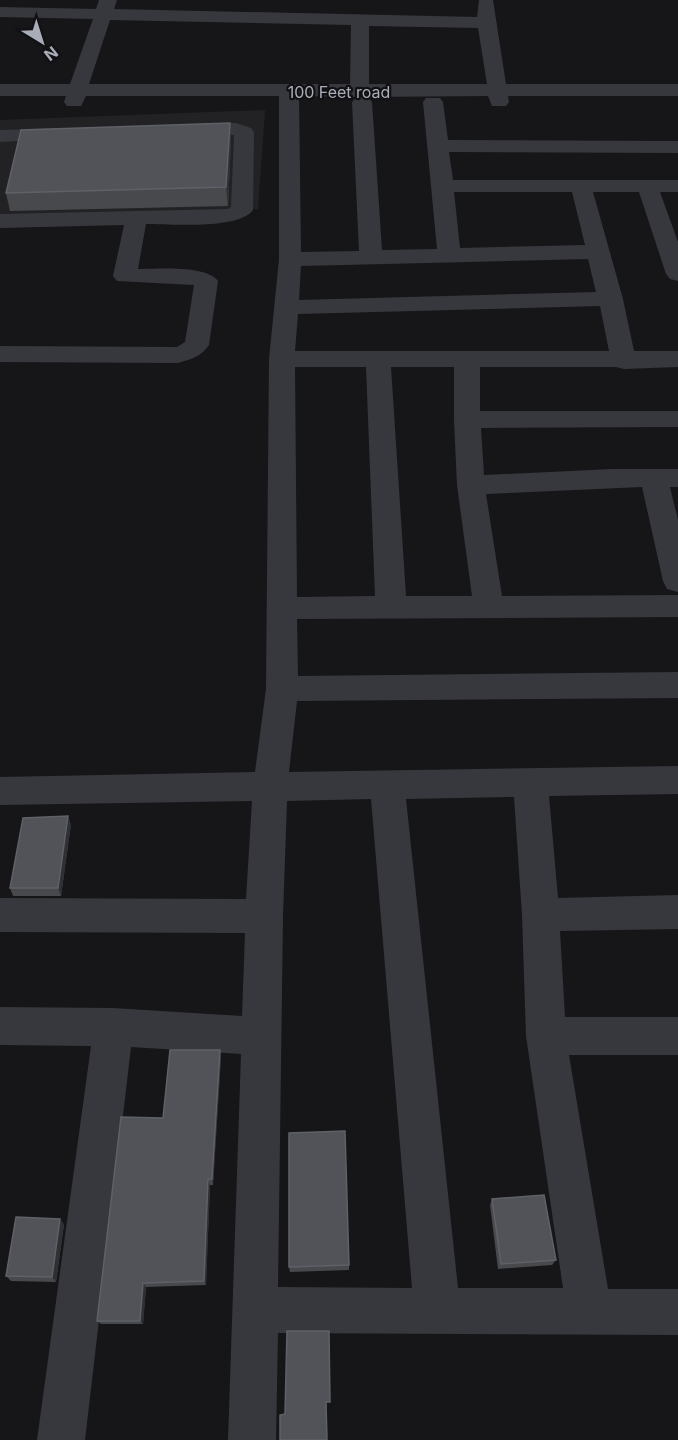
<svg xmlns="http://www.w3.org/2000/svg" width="678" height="1440" viewBox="0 0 678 1440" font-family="Inter,sans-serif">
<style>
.built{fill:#222225}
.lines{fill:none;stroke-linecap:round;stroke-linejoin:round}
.minor{fill:#37383d;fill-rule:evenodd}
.wall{fill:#47494d}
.shaded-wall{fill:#2f3033}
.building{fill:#525359;stroke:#5f6168;stroke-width:1.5}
.labels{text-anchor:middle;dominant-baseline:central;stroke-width:4.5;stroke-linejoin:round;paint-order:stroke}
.far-street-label{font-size:16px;fill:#a8adb8;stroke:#111113}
</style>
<rect width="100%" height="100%" fill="#161618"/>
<path class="built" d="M265,110L258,209L0,216V120Z"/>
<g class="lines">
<g class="minor">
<path d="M99,0H117L114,9L477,17L479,0H493L506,84H678V96H508L509,102L506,106H492L488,96L364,97L369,98L372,102L382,250L437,249L423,102L426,98H440L443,102L448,140L678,141V153L449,152L453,180H678V192H660L678,242V281L670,279L666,274L639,192H593L623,299L634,351H678V367L624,369L616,367H480V411H678V427L481,428L484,475L612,469H678V487H670L678,520V592L667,589L663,581L642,487L486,494L502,596L678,595V617L297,619L298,676L678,672V698L297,701L289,772L678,766V794L549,796L558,898L678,895V929L560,931L565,1017H678V1055H569L608,1289H678V1335L278,1333L276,1440H228L241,1054L131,1047L85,1440H37L91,1046L0,1045V1007L113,1008L242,1016L245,933L0,932V898L246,899L252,801L0,805V777L255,772L266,689L269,359L279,259V96H86L81,106H67L64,102L66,96H0V84H70L93,19L0,17V7L96,9ZM110,20L351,25L350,84H89ZM369,26L478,28L487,84H369ZM299,96L357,97L352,102L359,251L301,252ZM454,192H572L585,245L460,248ZM588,259L596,292L299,300L301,266ZM600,306L609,351H295L298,314ZM295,367H366L375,596L297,597ZM391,367H454V420L457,485L472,596H406ZM514,797L522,915L526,1036L563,1288H458L406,799ZM371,799L412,1288L278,1287L283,916L287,801Z"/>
<path d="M236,123L251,128L254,132L253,210C239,230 169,224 146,224L138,269C157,269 206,265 218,281L209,345C201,357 191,359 178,363L0,362V346L177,347L185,342L194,285L117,281L113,276L124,225L0,228V214L228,209L231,207L234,135L185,136L178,134L175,130L178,126L185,124Z"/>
<path d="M64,128L71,130L74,134L71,138L0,142V130Z"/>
</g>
</g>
<g class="wall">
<path d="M230,123L231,141L228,206L10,211L6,193Z"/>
<path d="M71,824L61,896H13L10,888Z"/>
<path d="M221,1057L213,1185H210L206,1285L146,1287L143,1324H101L97,1321L163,1118Z"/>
<path d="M492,1199L556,1260L552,1265L498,1269L490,1205Z"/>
<path d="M64,1224L56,1282L11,1281L6,1276Z"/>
<path d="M349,1265V1270L290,1272L289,1267Z"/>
</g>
<g class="shaded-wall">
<path d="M230,123L231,141L228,206L226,187Z"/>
<path d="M68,816L71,824L61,896L58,888Z"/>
<path d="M220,1050L221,1057L213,1185L212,1179Z"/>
<path d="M208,1179L210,1185L206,1285L204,1281Z"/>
<path d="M60,1219L64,1224L56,1282L52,1277Z"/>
<path d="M143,1283L146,1287L143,1324L140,1321Z"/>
</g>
<g class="building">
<path d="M230,123L226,187L6,193L21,130Z"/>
<path d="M68,816L58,888H10L23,818Z"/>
<path d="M170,1050H220L212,1179H208L204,1281L143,1283L140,1321H97L121,1117L163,1118Z"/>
<path d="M345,1131L349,1265L289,1267V1133Z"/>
<path d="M544,1195L556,1260L501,1264L492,1199Z"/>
<path d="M16,1217L60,1219L52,1277L6,1276Z"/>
<path d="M287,1331H329L330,1402H326L327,1440H280V1415L285,1414Z"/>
</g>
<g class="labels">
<g class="far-street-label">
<text x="339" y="92">100 Feet road</text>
</g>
</g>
<g transform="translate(42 42) rotate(142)" stroke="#111113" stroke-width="4.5" paint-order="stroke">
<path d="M0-4.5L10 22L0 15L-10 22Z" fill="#a8adb8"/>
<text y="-9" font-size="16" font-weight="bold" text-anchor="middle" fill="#a8adb8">N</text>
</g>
</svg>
